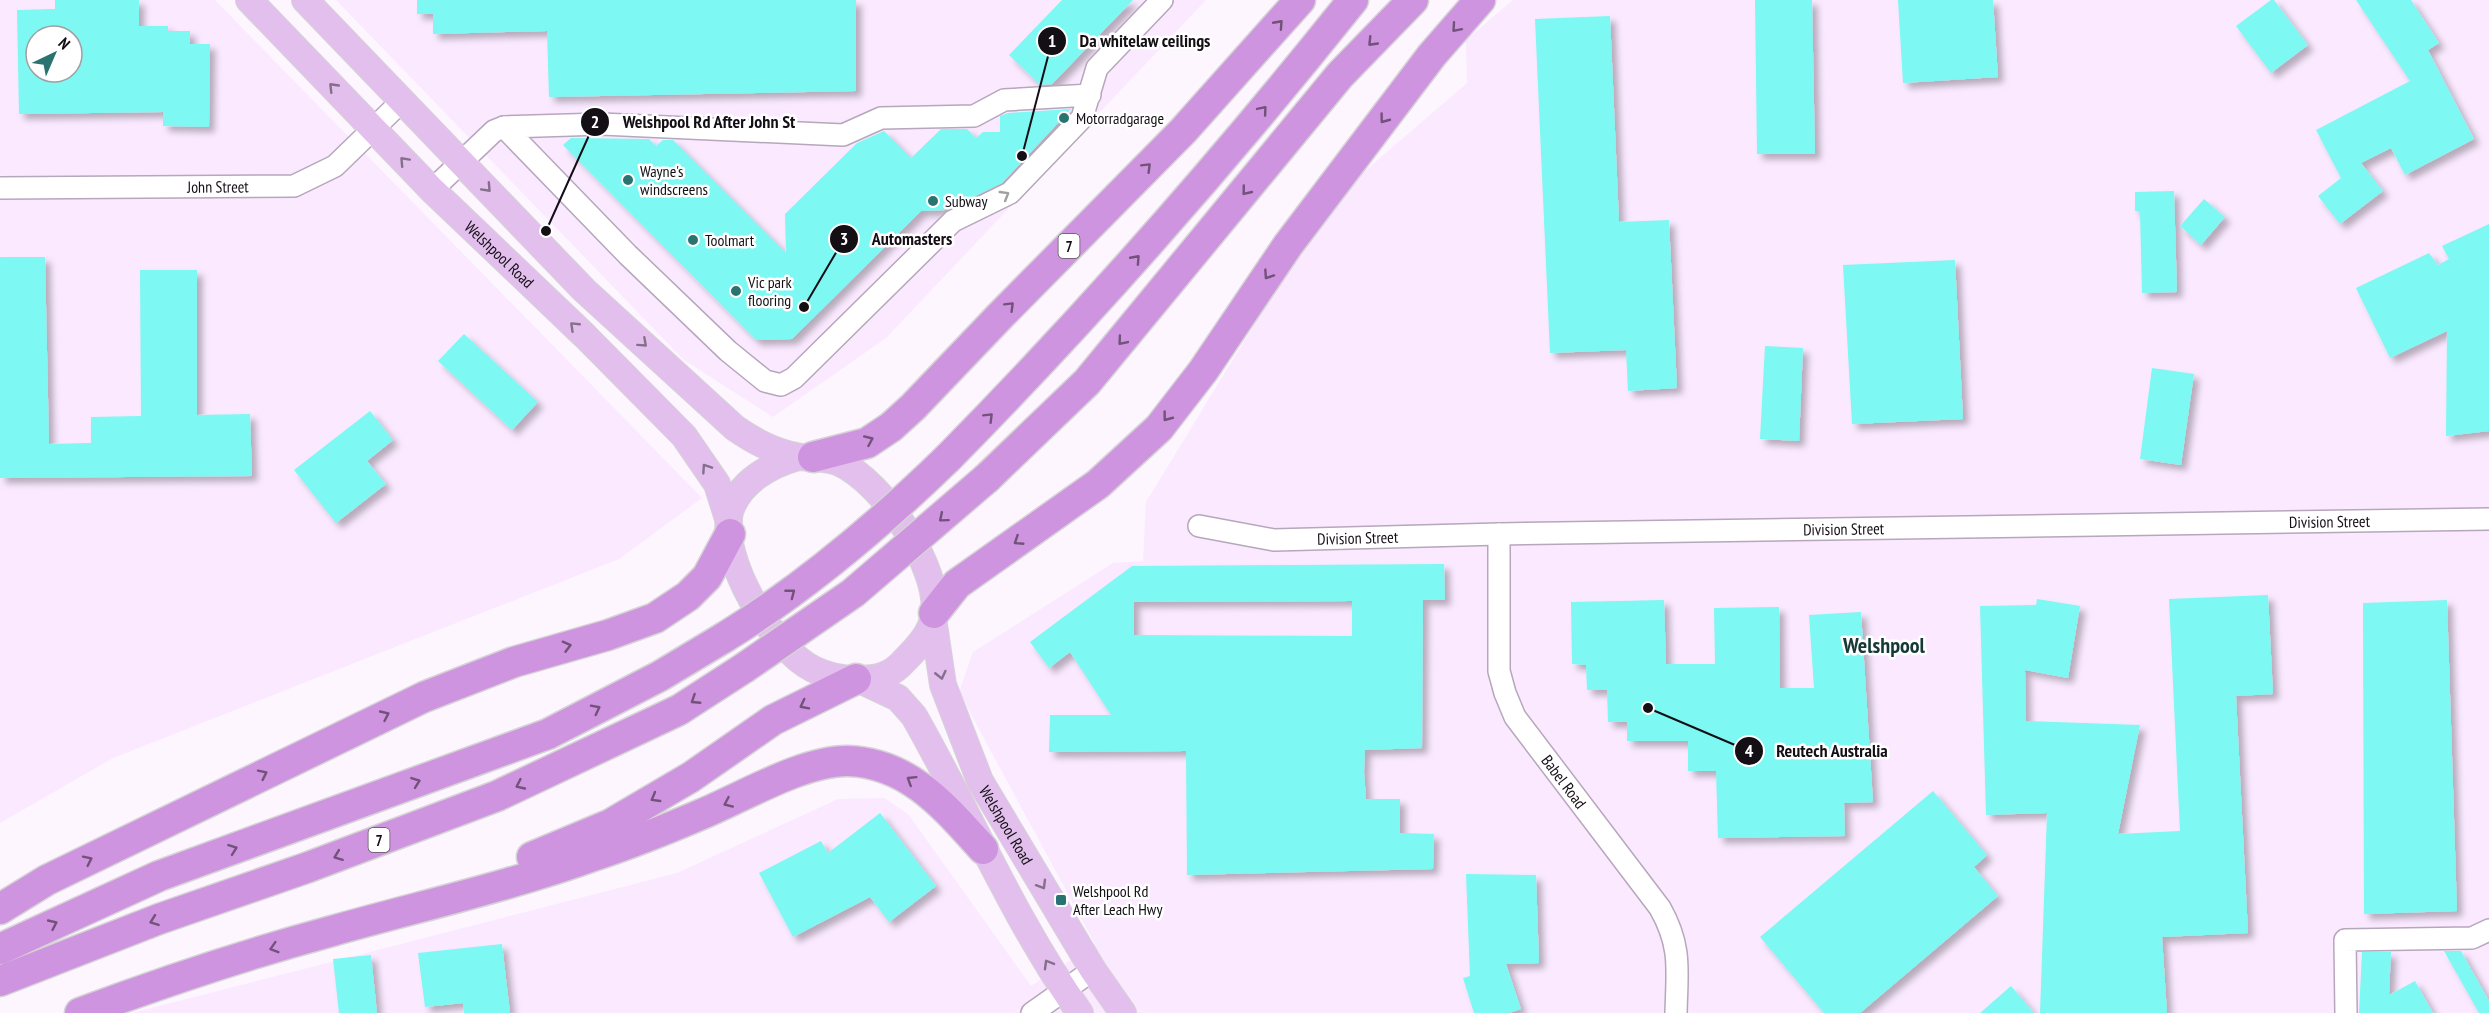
<svg xmlns="http://www.w3.org/2000/svg" width="2489" height="1013" viewBox="0 0 2489 1013" font-family="'PT Sans Narrow',sans-serif">
<style>
.built{fill:#fae9ff;fill-rule:evenodd}
.building{fill:#7df8f2;fill-rule:evenodd;filter:url(#shadow)}
.lines{fill:none;stroke-linecap:round;stroke-linejoin:round}
.minor-casing{stroke:#b6a7bb;stroke-width:24}
.major-casing{stroke:#d5d4d5;stroke-width:28}
.highway-casing{stroke:#d5d4d5;stroke-width:33}
.minor{stroke:#fff;stroke-width:21}
.major{stroke:#e2bfec;stroke-width:26}
.highway{stroke:#cf94df;stroke-width:30}
.highway-bridge-casing{stroke:#d5d4d5;stroke-width:33;stroke-linecap:butt}
.highway-bridge{stroke:#cf94df;stroke-width:30}
.oneway{stroke:#72517a}
.oneway2{stroke:#856f8b}
.oneway3{stroke:#a19fa1}
.poi-dot{fill:#297370;stroke:#fff;stroke-width:2}
.labels{text-anchor:middle;dominant-baseline:central;stroke-width:5;stroke-linejoin:round;paint-order:stroke}
.shield{fill:#fff;stroke:#5a565b;stroke-width:1.5}
.shield-label{font-size:15px;font-weight:bold;fill:#140e15}
.poi-label{font-size:16px;fill:#140e15;stroke:#fff;text-anchor:start}
.street-label{font-size:16px;fill:#140e15;stroke:#fff}
.district-label{font-size:22px;font-weight:bold;fill:#163937;stroke:#fff}
.leader{fill:none;stroke:#140e15;stroke-width:2}
.callout-dot{fill:#140e15;stroke:#fff;stroke-width:2}
.mark-label{font-size:18px;text-anchor:middle;font-weight:bold;fill:#fff}
.callout-label{font-size:18px;text-anchor:middle;font-weight:bold;fill:#140e15;stroke:#fff;stroke-width:5;stroke-linejoin:round;paint-order:stroke}
</style>
<defs>
<filter id="shadow"><feDropShadow dx="5.5" dy="5.5" stdDeviation="3" flood-color="#0004"/></filter>
</defs>
<rect width="100%" height="100%" fill="#fdf6ff"/>
<g class="built">
<path d="M0,0H215L702,498L619,559L113,758L0,823ZM36,36H72V72H36Z"/>
<path d="M336,0H1206L886,338L773,417L684,360Z"/>
<path d="M1513,0H2489V1013H132L677,873L838,799L884,798L908,814L1031,986L1095,944L959,692L973,652L1113,563L1143,561L1146,502L1329,202L1467,83L1466,40Z"/>
</g>
<g class="building">
<path d="M55,0H139V26H168V31H190V44H210L209,127L163,126V112L19,114L17,10L55,9ZM36,36H72V72H36Z"/>
<path d="M417,0H856V91L549,97L547,31L433,34V14H417Z"/>
<path d="M1062,0H1133L1052,84L1040,85L1009,55Z"/>
<path d="M1755,0H1812L1815,154H1757Z"/>
<path d="M1898,0H1993L1998,77L1903,83Z"/>
<path d="M2271,0H2274L2308,45L2271,73L2236,26Z"/>
<path d="M2356,0H2411L2439,43L2428,50L2474,139L2405,175L2391,148L2361,163L2383,191L2340,224L2318,196L2341,178L2316,130L2410,81Z"/>
<path d="M1610,16L1619,222L1669,220L1677,388L1628,391L1626,350L1550,353L1535,19Z"/>
<path d="M1071,109L1002,183L965,201H955L945,210L921,211L792,339L756,340L563,145L571,138L649,139L656,146L663,140H673L786,253L785,214L857,143L884,131L911,158L941,129H967L976,138L983,132H1000V116L1008,113Z"/>
<path d="M2174,191L2177,292L2142,293L2140,212L2135,211V192Z"/>
<path d="M2204,199L2225,217L2201,245L2180,226Z"/>
<path d="M2489,224V431L2446,436L2447,331L2390,358L2356,288L2429,253L2438,265L2449,259L2442,246Z"/>
<path d="M0,257H45L49,444L91,443V417L141,416L140,270H197V415L250,414L252,476L0,478Z"/>
<path d="M1955,260L1963,419L1852,424L1843,265Z"/>
<path d="M464,334L538,402L512,430L438,361Z"/>
<path d="M1765,346L1803,348L1799,441L1760,439Z"/>
<path d="M2152,368L2194,374L2181,465L2140,459Z"/>
<path d="M370,411L393,440L367,461L386,484L336,523L294,470Z"/>
<path d="M1444,564L1445,600H1423L1422,748L1365,750L1364,772L1366,799H1400V833L1434,834L1433,869L1187,875L1186,751L1049,752L1050,715H1111L1070,652L1049,668L1030,642L1132,566ZM1352,601V636L1134,635V602Z"/>
<path d="M2268,595L2273,694L2236,696L2248,933L2162,937L2167,1013H2040L2047,813L1986,815L1980,606L2036,605L2037,599L2080,606L2068,678L2025,670L2026,721L2140,725L2118,834L2180,831L2169,599Z"/>
<path d="M1664,600L1666,664H1715L1714,608L1779,607L1780,688H1814L1809,615L1861,612L1873,802L1844,803L1845,836L1718,838L1716,771H1688V741H1627V722H1608L1607,690H1587L1586,665L1572,664L1571,602Z"/>
<path d="M2447,600L2457,911L2364,914L2363,603Z"/>
<path d="M1933,791L1987,855L1974,867L1998,896L1860,1013H1824L1760,937Z"/>
<path d="M880,813L936,886L889,922L870,897L793,937L759,873L821,841L828,853Z"/>
<path d="M1466,874L1536,875L1539,963L1506,964L1521,1009L1509,1013H1474L1463,978L1470,976Z"/>
<path d="M502,944L510,1013H464L463,1003L425,1007L418,953Z"/>
<path d="M2444,951H2461L2489,1001V1013H2479Z"/>
<path d="M2362,952H2391L2389,995L2415,981L2433,1013H2359Z"/>
<path d="M371,955L377,1013H339L333,959Z"/>
<path d="M2011,986L2034,1013H1980Z"/>
</g>
<g class="lines">
<defs>
<g id="minor">
<path d="M1090,95L1004,100L974,116L881,118L843,135L602,124L504,127L628,255L728,351L765,381L781,385L794,378L953,221L1010,193L1082,118L1097,68L1162,0"/>
<path id="s1" d="M0,188L294,186L335,166L403,100"/>
<path d="M432,190L494,131L504,127"/>
<path id="s2" d="M1199,526L1274,540L1499,534L2489,519"/>
<path id="s3" d="M1499,534V671L1505,693L1515,717L1660,908C1682,947 1677,970 1676,1013"/>
<path d="M1032,1013L1093,970"/>
<path d="M2346,1013L2345,940L2472,938L2489,930"/>
</g>
<g id="major">
<path id="s4" d="M249,0L432,190L585,336L684,436L717,484L729,522"/>
<path d="M305,0L584,290L735,428C754,441 772,451 796,456C811,460 825,456 840,463C882,482 941,568 934,615C931,633 917,648 905,660C891,676 878,679 857,679C842,679 827,676 813,669C773,649 718,558 730,512C739,482 770,465 798,457"/>
<path id="s5" d="M933,618L943,685L980,781L1093,970L1123,1013"/>
<path d="M860,680L898,698L914,716C970,814 1014,920 1080,1013"/>
</g>
<g id="highway">
<path d="M813,457L867,443L891,427L913,407L1001,315L1183,131L1300,0"/>
<path d="M948,458C1091,313 1226,159 1353,0"/>
<path d="M987,478L1087,382L1340,75L1413,0"/>
<path d="M934,613L957,584L1098,484L1159,428L1203,371L1288,245L1432,55L1480,0"/>
<path d="M532,857L611,824L691,777L773,720L856,679"/>
<path d="M0,909L47,880L424,697L514,662L608,635L655,618L688,596L707,577L730,534"/>
<path d="M0,949L159,876L548,734L660,676L725,637"/>
<path d="M0,981L159,919L306,868L497,796L679,710L744,668"/>
<path d="M80,1013C163,982 247,954 332,931C420,906 511,886 596,855C632,843 667,829 702,814C743,797 804,760 848,761C909,763 945,807 983,849"/>
</g>
</defs>
<use href="#minor" class="minor-casing"/>
<use href="#major" class="major-casing"/>
<use href="#highway" class="highway-casing"/>
<use href="#minor" class="minor"/>
<use href="#major" class="major"/>
<use href="#highway" class="highway"/>
<defs>
<g id="highway-bridge">
<path d="M725,637C806,587 879,525 948,458"/>
<path d="M744,668L853,593L987,478"/>
</g>
</defs>
<use href="#highway-bridge" class="highway-bridge-casing"/>
<use href="#highway-bridge" class="highway-bridge"/>
</g>
<defs><path id="oneway-chevron" d="M-2-3.5L2.5 0L-2 3.5" fill="none" stroke-width="1.6" stroke-linecap="round" stroke-linejoin="round" transform="scale(1.5)"/></defs>
<g class="oneway">
<use href="#oneway-chevron" transform="translate(1279 24) rotate(-48)"/>
<use href="#oneway-chevron" transform="translate(1456 28) rotate(131)"/>
<use href="#oneway-chevron" transform="translate(1372 42) rotate(134)"/>
<use href="#oneway-chevron" transform="translate(1263 110) rotate(-50)"/>
<use href="#oneway-chevron" transform="translate(1384 119) rotate(127)"/>
<use href="#oneway-chevron" transform="translate(1147 167) rotate(-45)"/>
<use href="#oneway-chevron" transform="translate(1246 191) rotate(129)"/>
<use href="#oneway-chevron" transform="translate(1136 259) rotate(-48)"/>
<use href="#oneway-chevron" transform="translate(1268 275) rotate(124)"/>
<use href="#oneway-chevron" transform="translate(1010 306) rotate(-45)"/>
<use href="#oneway-chevron" transform="translate(1122 341) rotate(130)"/>
<use href="#oneway-chevron" transform="translate(989 417) rotate(-45)"/>
<use href="#oneway-chevron" transform="translate(1167 417) rotate(127)"/>
<use href="#oneway-chevron" transform="translate(869 440) rotate(-24)"/>
<use href="#oneway-chevron" transform="translate(943 518) rotate(140)"/>
<use href="#oneway-chevron" transform="translate(1018 541) rotate(147)"/>
<use href="#oneway-chevron" transform="translate(791 593) rotate(-38)"/>
<use href="#oneway-chevron" transform="translate(567 646) rotate(-15)"/>
<use href="#oneway-chevron" transform="translate(695 700) rotate(147)"/>
<use href="#oneway-chevron" transform="translate(804 705) rotate(153)"/>
<use href="#oneway-chevron" transform="translate(596 709) rotate(-27)"/>
<use href="#oneway-chevron" transform="translate(385 715) rotate(-25)"/>
<use href="#oneway-chevron" transform="translate(263 774) rotate(-26)"/>
<use href="#oneway-chevron" transform="translate(911 780) rotate(-148)"/>
<use href="#oneway-chevron" transform="translate(416 782) rotate(-20)"/>
<use href="#oneway-chevron" transform="translate(520 785) rotate(155)"/>
<use href="#oneway-chevron" transform="translate(655 798) rotate(150)"/>
<use href="#oneway-chevron" transform="translate(728 803) rotate(156)"/>
<use href="#oneway-chevron" transform="translate(233 849) rotate(-20)"/>
<use href="#oneway-chevron" transform="translate(338 856) rotate(159)"/>
<use href="#oneway-chevron" transform="translate(88 860) rotate(-26)"/>
<use href="#oneway-chevron" transform="translate(154 921) rotate(160)"/>
<use href="#oneway-chevron" transform="translate(53 924) rotate(-25)"/>
<use href="#oneway-chevron" transform="translate(274 948) rotate(163)"/>
</g>
<g class="oneway2">
<use href="#oneway-chevron" transform="translate(333 87) rotate(-134)"/>
<use href="#oneway-chevron" transform="translate(404 161) rotate(-133)"/>
<use href="#oneway-chevron" transform="translate(487 188) rotate(47)"/>
<use href="#oneway-chevron" transform="translate(574 326) rotate(-136)"/>
<use href="#oneway-chevron" transform="translate(643 343) rotate(42)"/>
<use href="#oneway-chevron" transform="translate(706 468) rotate(-124)"/>
<use href="#oneway-chevron" transform="translate(941 675) rotate(77)"/>
<use href="#oneway-chevron" transform="translate(1042 885) rotate(59)"/>
<use href="#oneway-chevron" transform="translate(1048 964) rotate(-120)"/>
</g>
<use class="oneway3" href="#oneway-chevron" transform="translate(1005 195) rotate(-31)"/>
<g class="poi-dot">
<circle cx="1064" cy="118" r="6"/>
<circle cx="628" cy="180" r="6"/>
<circle cx="933" cy="201" r="6"/>
<circle cx="693" cy="240" r="6"/>
<circle cx="736" cy="291" r="6"/>
<rect x="1055" y="894" width="12" height="12" rx="3"/>
</g>
<g class="labels">
<g class="shield">
<rect x="1058.5" y="234" width="21" height="24" rx="4.5"/>
<rect x="368.5" y="828" width="21" height="24" rx="4.5"/>
</g>
<g class="shield-label">
<text x="1069" y="246">7</text>
<text x="379" y="840">7</text>
</g>
<g class="poi-label">
<text x="1076" y="118">Motorradgarage</text>
<text x="640" y="171">Wayne's<tspan x="640" dy="18">windscreens</tspan></text>
<text x="945" y="201">Subway</text>
<text x="705" y="240">Toolmart</text>
<text x="748" y="282">Vic park<tspan x="748" dy="18">flooring</tspan></text>
<text x="1073" y="891">Welshpool Rd<tspan x="1073" dy="18">After Leach Hwy</tspan></text>
</g>
<g class="street-label">
<text stroke="none"><textPath href="#s1" startOffset="218">John Street</textPath></text>
<text stroke="none"><textPath href="#s4" startOffset="357">Welshpool Road</textPath></text>
<text stroke="none"><textPath href="#s2" startOffset="1132">Division Street</textPath></text>
<text stroke="none"><textPath href="#s2" startOffset="646">Division Street</textPath></text>
<text stroke="none"><textPath href="#s2" startOffset="160">Division Street</textPath></text>
<text stroke="none"><textPath href="#s3" startOffset="267">Babel Road</textPath></text>
<text stroke="none"><textPath href="#s5" startOffset="222">Welshpool Road</textPath></text>
</g>
<g class="district-label">
<text x="1884" y="645">Welshpool</text>
</g>
</g>
<path class="leader" d="M1022 156L1052 41M546 231L595 122M804 307L844 239M1648 708L1749 751"/>
<g class="callout-dot">
<circle cx="1022" cy="156" r="6"/>
<circle cx="546" cy="231" r="6"/>
<circle cx="804" cy="307" r="6"/>
<circle cx="1648" cy="708" r="6"/>
<circle cx="1052" cy="41" r="15"/>
<circle cx="595" cy="122" r="15"/>
<circle cx="844" cy="239" r="15"/>
<circle cx="1749" cy="751" r="15"/>
</g>
<g class="mark-label">
<text x="1052" y="47">1</text>
<text x="595" y="128">2</text>
<text x="844" y="245">3</text>
<text x="1749" y="757">4</text>
</g>
<g class="callout-label">
<text x="1145" y="47">Da whitelaw ceilings</text>
<text x="709" y="128">Welshpool Rd After John St</text>
<text x="912" y="245">Automasters</text>
<text x="1832" y="757">Reutech Australia</text>
</g>
<g transform="translate(54 54) rotate(44)"><circle r="28" fill="#ffffff" stroke="#a19fa1" stroke-width="1.5"/>
<path d="M0-4.5L10 22L0 15L-10 22Z" fill="#297370"/>
<text y="-9" font-size="16" font-weight="bold" text-anchor="middle" fill="#140e15">N</text>
</g>
</svg>
